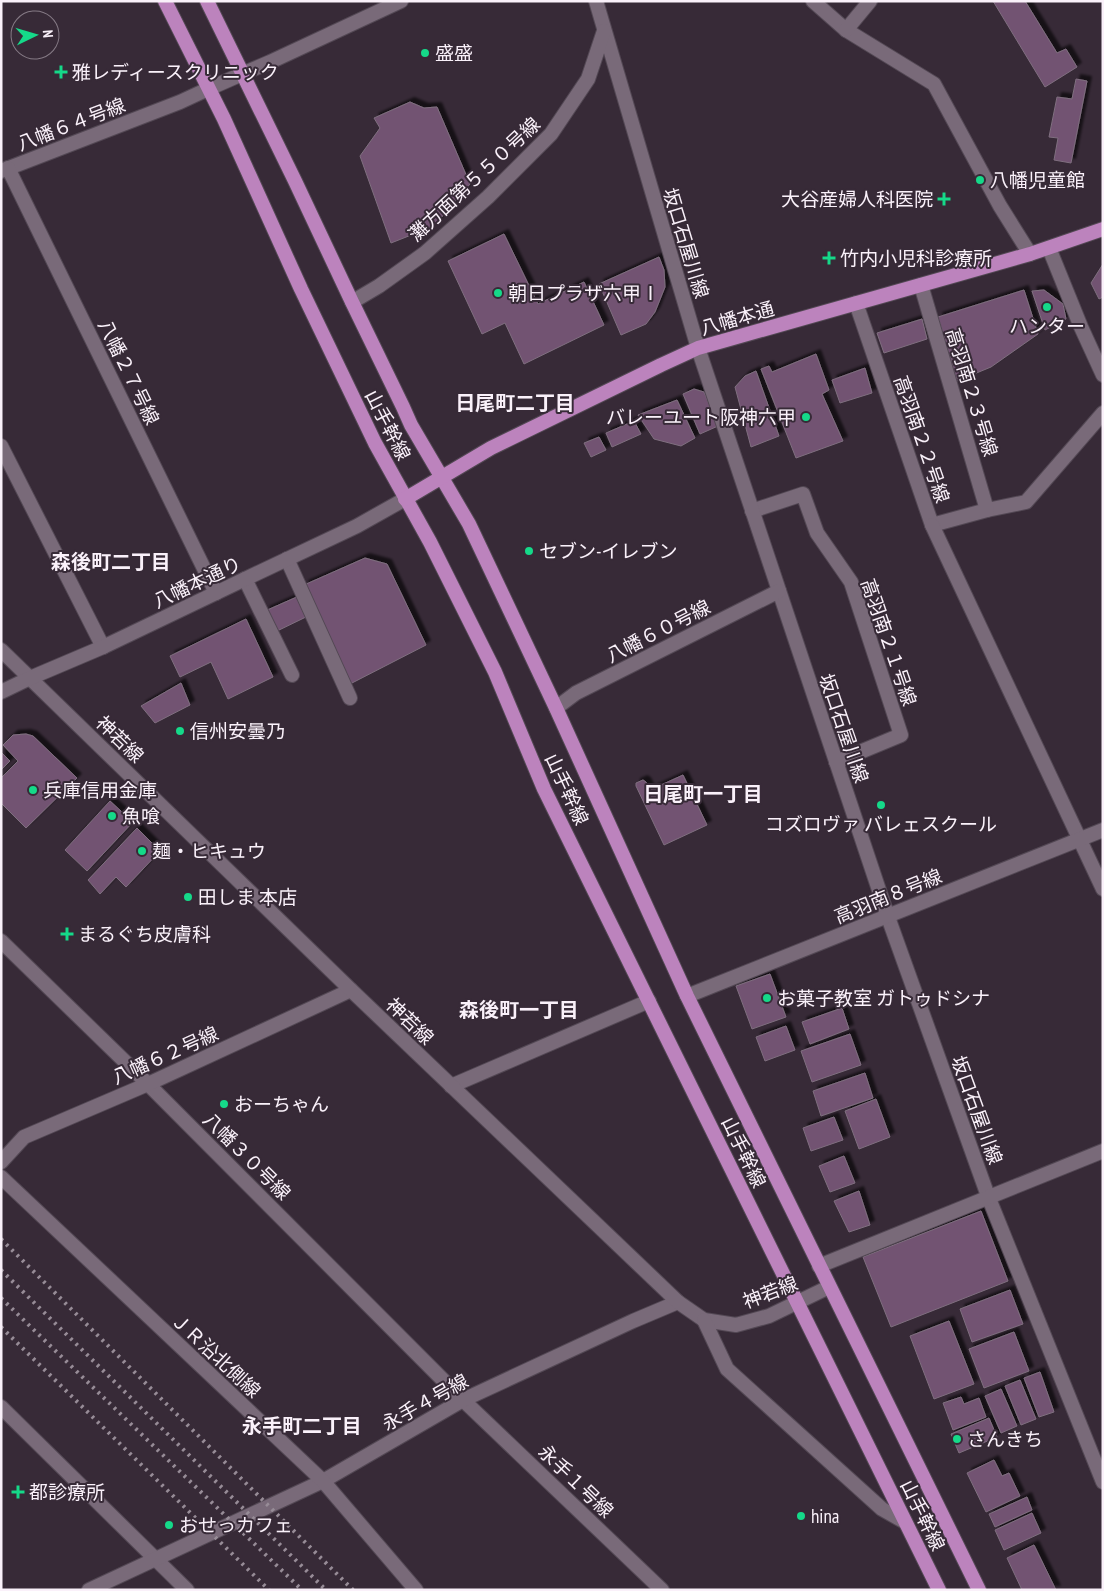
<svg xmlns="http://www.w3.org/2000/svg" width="1104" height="1591" viewBox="0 0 1104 1591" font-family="'PT Sans Narrow','Noto Sans JP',sans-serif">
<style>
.building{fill:#725272;stroke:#7f6f7f;filter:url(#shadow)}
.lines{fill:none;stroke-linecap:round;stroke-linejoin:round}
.service-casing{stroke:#534854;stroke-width:16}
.minor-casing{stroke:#534854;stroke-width:16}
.tertiary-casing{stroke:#534854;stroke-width:16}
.primary-casing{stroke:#534854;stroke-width:16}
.service{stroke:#796a79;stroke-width:14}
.minor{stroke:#796a79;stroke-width:14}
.tertiary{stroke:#796a79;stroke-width:14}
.primary{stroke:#bc83bd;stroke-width:14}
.rail{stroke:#978c97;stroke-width:4;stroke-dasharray:2.5 5;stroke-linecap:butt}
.poi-dot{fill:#15d989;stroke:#372a37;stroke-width:2}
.labels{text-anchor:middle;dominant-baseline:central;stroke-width:4;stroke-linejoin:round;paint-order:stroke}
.poi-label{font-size:19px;fill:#faf1fa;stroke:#372a37;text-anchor:start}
.street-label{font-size:19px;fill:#faf1fa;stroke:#372a37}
.neighbourhood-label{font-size:20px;font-weight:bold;fill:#faf1fa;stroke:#372a37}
</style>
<defs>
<filter id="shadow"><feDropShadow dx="4.5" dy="-4.5" stdDeviation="1" flood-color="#0009"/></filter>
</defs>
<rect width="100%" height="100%" fill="#372a37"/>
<g class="building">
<path d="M993,1H1025L1057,53L1066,49L1077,67L1045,87Z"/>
<path d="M1076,79L1087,81L1071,163L1054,160L1058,138L1049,137L1057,97L1072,99Z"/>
<path d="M410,102L424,108L437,107L470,184L434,226L391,243L360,156L380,128L374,118Z"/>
<path d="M504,234L538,304L584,282L604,325L524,364L505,323L482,334L448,261Z"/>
<path d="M659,257L664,270L665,287L655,312L646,324L621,335L599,284Z"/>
<path d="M1103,264V297L1099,299L1091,283Z"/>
<path d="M1024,290L1038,334L991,367L957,381L938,317Z"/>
<path d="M1044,290L1063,304L1066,319L1045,330L1032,291Z"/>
<path d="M922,319L927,339L884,353L877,333Z"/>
<path d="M816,354L829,390L822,394L843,441L796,458L761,369L769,366L772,372Z"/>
<path d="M865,368L872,393L840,403L832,380Z"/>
<path d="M756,371L779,436L751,447L735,387L745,376Z"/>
<path d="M694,389L704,392L718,426L700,434L683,394Z"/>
<path d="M677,400L695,438L681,446L654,439L638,415Z"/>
<path d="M634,421L641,434L612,447L606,433Z"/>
<path d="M599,437L606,450L591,457L584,443Z"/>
<path d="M365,558L387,564L426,645L350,684L304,585Z"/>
<path d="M299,596L308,616L275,632L265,611Z"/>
<path d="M246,619L273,677L228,699L211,662L180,677L170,656Z"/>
<path d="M181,683L190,705L155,723L141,706Z"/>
<path d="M26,734L33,736L77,778L26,828L1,803V778L18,761L3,745L13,735Z"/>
<path d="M1,752L10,761L1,770Z"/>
<path d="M683,775L707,825L664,845L636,786V783L643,780L646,782L650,790Z"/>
<path d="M110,801L133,822L87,871L65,850Z"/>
<path d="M137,828L160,851L126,887L116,877L100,894L88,880Z"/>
<path d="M770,974L786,1017L752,1029L736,986Z"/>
<path d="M842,1008L849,1029L810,1044L802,1022Z"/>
<path d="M786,1026L795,1050L765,1061L756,1037Z"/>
<path d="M850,1034L861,1065L812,1082L801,1051Z"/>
<path d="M865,1073L873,1098L821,1116L813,1091Z"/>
<path d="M876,1099L890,1137L859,1149L845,1111Z"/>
<path d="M834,1117L843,1140L811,1151L803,1128Z"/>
<path d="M844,1156L855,1183L830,1192L819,1166Z"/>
<path d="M859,1191L870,1225L849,1232L834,1201Z"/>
<path d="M981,1211L1008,1281L891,1327L863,1257Z"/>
<path d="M1010,1290L1023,1324L972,1342L960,1309Z"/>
<path d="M949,1321L974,1384L934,1399L910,1336Z"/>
<path d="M1014,1332L1029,1371L984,1388L969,1349Z"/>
<path d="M1040,1372L1054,1412L1039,1417L1024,1378Z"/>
<path d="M1020,1380L1036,1419L1021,1425L1005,1386Z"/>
<path d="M1001,1389L1017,1426L1001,1433L985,1396Z"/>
<path d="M961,1397L964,1404L979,1398L986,1417L953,1430L943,1403Z"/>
<path d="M989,1418L997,1437L959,1453L951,1434Z"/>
<path d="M994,1460L1002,1476L1009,1473L1020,1496L986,1512L967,1473Z"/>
<path d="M1027,1497L1032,1510L995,1527L989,1514Z"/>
<path d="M1032,1513L1041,1533L1004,1550L995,1530Z"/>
<path d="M1034,1545L1056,1590H1022L1007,1558Z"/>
</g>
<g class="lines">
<defs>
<g id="service">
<path d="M1,171L180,102L208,89"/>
<path d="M987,510L1026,502L1103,413"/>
<path d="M752,511L803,494L817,533L851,582L901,735L836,762"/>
</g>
<g id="minor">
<path d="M596,1L698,348L888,917L988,1196L1103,1482"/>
<path d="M813,1L846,30L934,84L1000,206L1030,254"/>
<path d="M846,30L870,1"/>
<path d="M208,89L242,74"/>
<path d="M8,168L216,593"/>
<path d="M1049,248L1081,327L1103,375"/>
<path d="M352,302L379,286L425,253L488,197L551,134L588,79L604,31"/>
<path d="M856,303L932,525L987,510L921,285"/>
<path d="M1,446L103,647"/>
<path d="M932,525L1103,889"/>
<path d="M287,559L350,698"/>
<path d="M245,579L292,675"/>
<path d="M556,708L576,693L779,591"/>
<path d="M1,941L148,1084L463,1400L662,1590"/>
<path d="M687,996L1103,830"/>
<path d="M451,1086L649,1001"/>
<path d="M1,1162L24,1137L148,1084L351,990"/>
<path d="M819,1266L1103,1151"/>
<path d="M1,1407L187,1590"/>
<path d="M89,1590L323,1481L463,1400L633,1321L678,1302"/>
</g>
<g id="tertiary">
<path d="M242,74L270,62L401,1"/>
<path d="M1,650L351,990L678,1302L704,1320L736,1325L769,1316L829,1287"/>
<path d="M1,692L30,678L103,647L245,579L357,526L405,499"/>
<path d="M1,1177L323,1481L416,1590"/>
<path d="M704,1320L727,1369L882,1509L905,1522"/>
</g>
<g id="primary">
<path d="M165,1L224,119L301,289L375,443L430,542L495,672L544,789L939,1590"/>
<path d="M207,1L295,181L352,302L403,407L411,425L469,524L556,708L687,996L979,1590"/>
<path d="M405,499L491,448L661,365L698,348L1030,254L1103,229"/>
</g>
</defs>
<use href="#service" class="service-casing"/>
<use href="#minor" class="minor-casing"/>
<use href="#tertiary" class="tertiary-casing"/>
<use href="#primary" class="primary-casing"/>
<use href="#service" class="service"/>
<use href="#minor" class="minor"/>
<use href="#tertiary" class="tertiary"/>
<use href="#primary" class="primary"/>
<g class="rail">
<path d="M1,1239L353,1590"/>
<path d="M1,1270L326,1590"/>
<path d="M1,1298L302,1590"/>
<path d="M1,1327L269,1590"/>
</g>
</g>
<g class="poi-dot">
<circle cx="425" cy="53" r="5"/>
<path d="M58.5 64.5h5v5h5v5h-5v5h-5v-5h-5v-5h5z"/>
<circle cx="980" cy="180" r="5"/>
<path d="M941.5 191.5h5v5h5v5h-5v5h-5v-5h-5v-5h5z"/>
<path d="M826.5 250.5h5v5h5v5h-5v5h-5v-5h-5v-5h5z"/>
<circle cx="498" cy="293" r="5"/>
<circle cx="1047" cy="307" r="5"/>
<circle cx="806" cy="417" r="5"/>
<circle cx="529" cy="551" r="5"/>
<circle cx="180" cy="731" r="5"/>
<circle cx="33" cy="790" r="5"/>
<circle cx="881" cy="805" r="5"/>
<circle cx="112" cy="816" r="5"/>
<circle cx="142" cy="851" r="5"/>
<circle cx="188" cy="897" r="5"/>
<path d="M64.5 926.5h5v5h5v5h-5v5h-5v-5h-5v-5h5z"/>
<circle cx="767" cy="998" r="5"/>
<circle cx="224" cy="1104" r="5"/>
<circle cx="957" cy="1439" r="5"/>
<path d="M15.5 1484.5h5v5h5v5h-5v5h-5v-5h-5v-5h5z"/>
<circle cx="801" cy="1516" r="5"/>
<circle cx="169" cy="1525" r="5"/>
</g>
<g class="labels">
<g class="poi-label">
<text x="435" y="53">盛盛</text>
<text x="72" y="72">雅レディースクリニック</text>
<text x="990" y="180">八幡児童館</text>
<text x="933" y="199" text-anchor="end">大谷産婦人科医院</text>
<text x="840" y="258">竹内小児科診療所</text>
<text x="508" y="293">朝日プラザ六甲Ⅰ</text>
<text x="1047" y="326" text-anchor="middle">ハンター</text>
<text x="796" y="417" text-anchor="end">バレーユート阪神六甲</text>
<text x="539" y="551">セブン-イレブン</text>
<text x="190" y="731">信州安曇乃</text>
<text x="43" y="790">兵庫信用金庫</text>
<text x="122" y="816">魚喰</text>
<text x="881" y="824" text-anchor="middle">コズロヴァ バレェスクール</text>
<text x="152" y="851">麺・ヒキュウ</text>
<text x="198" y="897">田しま 本店</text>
<text x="78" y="934">まるぐち皮膚科</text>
<text x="777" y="998">お菓子教室 ガトゥドシナ</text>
<text x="234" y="1104">おーちゃん</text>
<text x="967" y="1439">さんきち</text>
<text x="29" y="1492">都診療所</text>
<text x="811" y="1516">hina</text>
<text x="179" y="1525">おせっカフェ</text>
</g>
<g class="street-label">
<text transform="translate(71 124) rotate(-21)">八幡６４号線</text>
<text transform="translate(474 179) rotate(-43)">灘方面第５５０号線</text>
<text transform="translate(686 243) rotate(73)">坂口石屋川線</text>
<text transform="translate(737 318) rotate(-16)">八幡本通</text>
<text transform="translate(129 372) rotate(64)">八幡２７号線</text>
<text transform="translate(972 392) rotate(73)">高羽南２３号線</text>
<text transform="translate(388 425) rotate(63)">山手幹線</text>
<text transform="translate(922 439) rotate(71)">高羽南２２号線</text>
<text transform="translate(197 582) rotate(-25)">八幡本通り</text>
<text transform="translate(658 631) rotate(-27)">八幡６０号線</text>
<text transform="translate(889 642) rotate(71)">高羽南２１号線</text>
<text transform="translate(844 728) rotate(71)">坂口石屋川線</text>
<text transform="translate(120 739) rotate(44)">神若線</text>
<text transform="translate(567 789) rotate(65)">山手幹線</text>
<text transform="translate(888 896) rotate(-22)">高羽南８号線</text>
<text transform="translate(410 1021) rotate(44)">神若線</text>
<text transform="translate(165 1055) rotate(-24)">八幡６２号線</text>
<text transform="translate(977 1110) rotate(70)">坂口石屋川線</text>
<text transform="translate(744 1152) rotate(64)">山手幹線</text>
<text transform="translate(247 1156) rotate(45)">八幡３０号線</text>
<text transform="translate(770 1292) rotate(-21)">神若線</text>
<text transform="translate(216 1355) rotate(43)">ＪＲ沿北側線</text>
<text transform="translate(425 1402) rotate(-29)">永手４号線</text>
<text transform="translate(576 1481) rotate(44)">永手１号線</text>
<text transform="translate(923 1515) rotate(64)">山手幹線</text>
</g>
<g class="neighbourhood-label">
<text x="515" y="403">日尾町二丁目</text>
<text x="111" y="562">森後町二丁目</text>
<text x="703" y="794">日尾町一丁目</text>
<text x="519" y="1010">森後町一丁目</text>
<text x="302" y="1426">永手町二丁目</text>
</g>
</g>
<rect width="1104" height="1591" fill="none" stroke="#faf1fa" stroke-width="5"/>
<g transform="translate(35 35) rotate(85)"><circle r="24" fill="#372a37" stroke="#857a85"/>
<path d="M0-4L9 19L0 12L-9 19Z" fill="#15d989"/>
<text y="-8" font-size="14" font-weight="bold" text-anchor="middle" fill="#faf1fa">N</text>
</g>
</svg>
